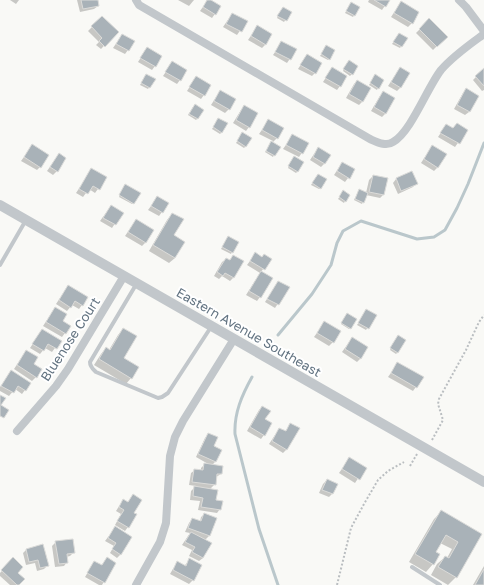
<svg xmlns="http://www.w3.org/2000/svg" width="484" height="585" viewBox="0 0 484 585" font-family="'Golos Text',sans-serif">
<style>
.shadow{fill:#0003}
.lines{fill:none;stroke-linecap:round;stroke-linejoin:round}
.stream{stroke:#bac7cb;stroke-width:3}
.building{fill:#a9b2b8;stroke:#dbdbd9}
.path{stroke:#babec1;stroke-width:2;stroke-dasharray:2 2;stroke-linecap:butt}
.service{stroke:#c2c7cb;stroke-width:4}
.minor{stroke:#c2c7cb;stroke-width:8}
.tertiary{stroke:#c2c7cb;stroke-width:10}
.labels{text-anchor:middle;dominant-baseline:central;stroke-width:4;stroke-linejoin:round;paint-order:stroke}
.street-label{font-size:13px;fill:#637482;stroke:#fff}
</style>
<rect width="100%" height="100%" fill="#f9f9f6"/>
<g class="shadow">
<path d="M10,0H19L16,4Z"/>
<path d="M77,0H97L98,6L94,9L80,12Z"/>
<path d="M178,0H194L189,6Z"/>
<path d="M208,0L220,7L212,18L200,11Z"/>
<path d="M369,0H389L382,10L368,2Z"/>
<path d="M401,2L412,23L408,27L391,17Z"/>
<path d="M350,4L359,7L353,17L345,13Z"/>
<path d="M282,9L291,12L284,22L277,18Z"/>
<path d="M232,14L246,22L237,35L223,27Z"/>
<path d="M102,17L117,32L101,49L96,45L99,42L88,31Z"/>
<path d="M429,20L446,37L433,50L416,33Z"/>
<path d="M257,27L265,45L262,48L248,40Z"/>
<path d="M399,34L406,39L400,48L392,44Z"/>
<path d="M122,35L128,50L125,54L113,48Z"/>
<path d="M282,42L296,50L287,63L273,55Z"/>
<path d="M326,46L329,59L328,60L320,56Z"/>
<path d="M147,48L155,66L152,70L138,62Z"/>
<path d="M307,55L315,73L312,76L298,69Z"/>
<path d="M172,63L180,80L177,84L163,76Z"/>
<path d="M347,63L352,74L350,76L343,71Z"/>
<path d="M332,68L340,86L337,90L323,82Z"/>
<path d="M400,68L401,87L397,91L388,86Z"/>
<path d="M484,69V90L482,91L473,80Z"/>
<path d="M145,76L154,79L148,89L140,85Z"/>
<path d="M196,77L204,95L201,99L187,91Z"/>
<path d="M374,77L378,88L377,90L369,85Z"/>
<path d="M357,81L370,88L362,102L359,105L346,98L354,84Z"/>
<path d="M466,89L478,96L469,112L465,115L454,109L463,93Z"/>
<path d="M220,91L229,109L225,113L211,105Z"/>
<path d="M383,93L386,113L382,117L371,111L380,96Z"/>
<path d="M244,106L249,127L246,131L233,123L241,110Z"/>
<path d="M193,107L198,118L196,120L188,115Z"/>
<path d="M269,120L277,138L272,143L274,155L273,157L265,152L273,141L259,134Z"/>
<path d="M217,121L222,132L220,134L212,129Z"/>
<path d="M457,124L467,130L455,147L438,137L446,125L452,129Z"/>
<path d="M241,135L246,146L244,148L236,143Z"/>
<path d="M293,135L308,144L299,157L283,149Z"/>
<path d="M32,146L40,167L37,170L21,161Z"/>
<path d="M432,146L437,168L434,171L421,163Z"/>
<path d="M318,148L325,163L321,167L310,160Z"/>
<path d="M59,154L57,171L53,175L47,171Z"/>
<path d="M293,159L298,171L296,173L288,168Z"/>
<path d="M342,163L354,170L345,182L334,175Z"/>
<path d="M92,169L106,178L95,193L89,189L83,197L76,193Z"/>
<path d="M412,172L416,183L413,187L398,194L393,183L396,179Z"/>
<path d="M373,176L387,179L383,195L380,198L366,195L362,204L354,200L359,190L366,193L369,180Z"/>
<path d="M316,177L321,188L319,189L311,185Z"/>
<path d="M124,187L133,203L132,204L119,197Z"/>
<path d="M342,193L345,201L344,203L338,199Z"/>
<path d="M157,198L168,204L159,216L148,210Z"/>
<path d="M111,206L122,213L112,228L100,221Z"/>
<path d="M172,214L175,258L169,263L149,251L167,220Z"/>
<path d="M136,220L146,242L142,246L125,236Z"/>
<path d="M227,238L232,252L231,254L221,249Z"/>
<path d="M255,254L262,258L270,259L261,272L260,297L257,301L246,295L260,273L247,265Z"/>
<path d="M233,256V278L230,281L222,276L219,279L214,276L222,262L226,259L229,261Z"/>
<path d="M278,282L288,288L275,308L265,302Z"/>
<path d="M68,286L82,305L79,309L72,305L67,311L56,304Z"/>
<path d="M55,308L62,321L65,333L62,337L43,326Z"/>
<path d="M365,312L375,315L366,330L357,325Z"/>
<path d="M346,315L350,328L349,329L341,324Z"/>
<path d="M324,323L333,342L329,346L314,337Z"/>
<path d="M123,329V358L131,378L126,384L94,365L101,354L106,348L109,350L118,335Z"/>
<path d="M42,330L60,341L52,352L45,348L40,354L30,348Z"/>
<path d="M352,338L361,358L357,362L342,352Z"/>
<path d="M397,338L398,352L396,354L390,350Z"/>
<path d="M26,351L33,365L36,377L32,381L14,369Z"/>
<path d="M398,363L423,377L413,391L388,377Z"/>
<path d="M11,372L25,390L22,394L15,389L9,396L0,391V387Z"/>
<path d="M262,407L264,435L261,439L247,431L259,410Z"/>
<path d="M291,424L287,449L283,453L269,444L279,429L285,432Z"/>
<path d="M209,434L213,446L215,462L212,465L222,466L221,474L216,477L215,484L210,489L220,509L217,513L198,510L200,501L190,500L191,491L196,486L189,485L191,473L195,470L201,471V468L205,464L210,465L196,457L205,438Z"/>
<path d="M349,459L365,468L355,483L339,473Z"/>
<path d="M327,480L336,484L332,494L329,497L319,493L323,484Z"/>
<path d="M123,500L133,513L128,527L125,531L115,525L121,514L116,511Z"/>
<path d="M441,512L480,535L456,577L448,585L431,575L437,564L445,557L447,558L452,549L440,543L435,552L433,564L426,572L409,562L434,519Z"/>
<path d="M205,514L209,536L205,540L203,558L199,561L189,556L192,550L182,545L190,533L185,532L189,523L192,519L200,522L201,517Z"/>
<path d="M115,528L121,554L117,558L110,553L114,546L105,541Z"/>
<path d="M56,542L74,552L70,556L66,557L67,562L64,566L55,567L52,546Z"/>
<path d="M26,550L48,565L44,569L37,571L35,563L26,565L23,553Z"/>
<path d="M107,558L115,563L102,585H99L85,577L94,562L101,566Z"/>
<path d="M13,559L17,573L18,585H10L0,576V573Z"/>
<path d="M190,560L193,580L189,584L170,574L177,562L184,566Z"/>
<path d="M484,566V585H473Z"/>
</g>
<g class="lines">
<g class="stream">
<path d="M278,335L312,294L331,265L337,243L343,231L361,221L417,239L434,237L445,230L457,208L468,184L484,143"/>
<path d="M252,377C242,395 234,413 235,434L259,529L278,585"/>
</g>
</g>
<g class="building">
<path d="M81,0H98L99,6L83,9Z"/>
<path d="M207,0H211L221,6L216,15L203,7Z"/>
<path d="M374,0H390L386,7Z"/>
<path d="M401,1L419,12L413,24L394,13Z"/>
<path d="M351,2L360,7L355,16L346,11Z"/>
<path d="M283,7L292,12L287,21L277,16Z"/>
<path d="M232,13L248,21L242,32L226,24Z"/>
<path d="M102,16L119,32L105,47L99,41L102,38L91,26Z"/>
<path d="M429,18L448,37L437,47L419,29Z"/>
<path d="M257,25L272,34L266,45L251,36Z"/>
<path d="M399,33L408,38L402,47L393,42Z"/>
<path d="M122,34L135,41L129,51L116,44Z"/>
<path d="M281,41L297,49L291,60L275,52Z"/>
<path d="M326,45L335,50L330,60L321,54Z"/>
<path d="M147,47L162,56L156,67L140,58Z"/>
<path d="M307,54L322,63L316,74L300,65Z"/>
<path d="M349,60L358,66L353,75L343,69Z"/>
<path d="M172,61L187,70L181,81L165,72Z"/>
<path d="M332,67L347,76L341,87L325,78Z"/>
<path d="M400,67L410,73L401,88L391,82Z"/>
<path d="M484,68V86L475,76Z"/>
<path d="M146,74L156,79L150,88L141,83Z"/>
<path d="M375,74L384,80L379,89L370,83Z"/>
<path d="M196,76L211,85L205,96L189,87Z"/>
<path d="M357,80L371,88L363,102L349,94Z"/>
<path d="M466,88L479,96L470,112L457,105Z"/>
<path d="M220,90L236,99L230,110L214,101Z"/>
<path d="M383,91L395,98L386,114L374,107Z"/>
<path d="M195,104L204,110L198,119L189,114Z"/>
<path d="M244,105L258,113L250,128L236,120Z"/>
<path d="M218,118L228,123L222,133L213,127Z"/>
<path d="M268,119L284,128L278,139L262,130Z"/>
<path d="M457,123L468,130L460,144L440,133L446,124L453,128Z"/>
<path d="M242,132L252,138L246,147L237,141Z"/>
<path d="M292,134L309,143L303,154L286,145Z"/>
<path d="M271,141L281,147L275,156L266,151Z"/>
<path d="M32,144L49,155L41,168L24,157Z"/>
<path d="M432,145L447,154L438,168L424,159Z"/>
<path d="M318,147L331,155L325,164L313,157Z"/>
<path d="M59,153L66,158L58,172L50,167Z"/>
<path d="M294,156L304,162L298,172L288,166Z"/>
<path d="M342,162L355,169L350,179L337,171Z"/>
<path d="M91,168L107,177L100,190L93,186L88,194L79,189Z"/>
<path d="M412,171L418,184L401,191L396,178Z"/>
<path d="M318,174L327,179L321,189L312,183Z"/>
<path d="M373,175L388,178L384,195L369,192Z"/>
<path d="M125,184L141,193L134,204L119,195Z"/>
<path d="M359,189L368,193L364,203L355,199Z"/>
<path d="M343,190L350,195L346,202L339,197Z"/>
<path d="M157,196L169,203L163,213L151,206Z"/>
<path d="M111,205L124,213L116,225L103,218Z"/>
<path d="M172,213L184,219L174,235L185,242L175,258L153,245Z"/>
<path d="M136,219L154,230L146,243L128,232Z"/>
<path d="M228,236L239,242L233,253L222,247Z"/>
<path d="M255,252L262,257L264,254L272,259L265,270L250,261Z"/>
<path d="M233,255L244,261L234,278L225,273L223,276L217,272L226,258L230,260Z"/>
<path d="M261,271L273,278L261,298L249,291Z"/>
<path d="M278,281L290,287L279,305L267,299Z"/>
<path d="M68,285L88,297L83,306L75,301L71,308L59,300Z"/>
<path d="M55,307L67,314L63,321L71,326L66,334L46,322Z"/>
<path d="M366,309L377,315L369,329L358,323Z"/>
<path d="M347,313L357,319L351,329L341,323Z"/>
<path d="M324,321L341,331L334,343L317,333Z"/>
<path d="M123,328L137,336L124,358L139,367L132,379L99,359L106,347L110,350Z"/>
<path d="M42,329L62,341L57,349L48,344L44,351L32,344Z"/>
<path d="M398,335L406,340L398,353L390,348Z"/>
<path d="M352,337L368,347L361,359L345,349Z"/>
<path d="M26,350L38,357L34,364L42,369L37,378L17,365Z"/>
<path d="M397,362L424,377L417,388L391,373Z"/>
<path d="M11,370L31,383L26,391L18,386L14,393L1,386Z"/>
<path d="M0,395L6,398L1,405L9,410L4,418L0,416Z"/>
<path d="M262,406L271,411L265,419L272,423L265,436L250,427Z"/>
<path d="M290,423L300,428L287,450L272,441L279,428L286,431Z"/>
<path d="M208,433L218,437L214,446L222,450L216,462L198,454Z"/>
<path d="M349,457L367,468L360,480L342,469Z"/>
<path d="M204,463L223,466L222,474H217L216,485L192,482L194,469L203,470Z"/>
<path d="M327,479L338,484L333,494L322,490Z"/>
<path d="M194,486L218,490L216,500L223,501L221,510L201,507L203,498L193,496Z"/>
<path d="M133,494L142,500L134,513L137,514L129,528L117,521L124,510L119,507L123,499L128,502Z"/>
<path d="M441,510L482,534L457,578L438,567L445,556L449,558L458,542L446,535L436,552L440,554L434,565L415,554Z"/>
<path d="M204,513L217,518L210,536L188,528L192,518L201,521Z"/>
<path d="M115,526L132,537L121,555L112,549L116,543L108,538Z"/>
<path d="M191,532L212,543L203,558L192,552L195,547L185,542Z"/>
<path d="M73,539L75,553L67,554L68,563L59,564L55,541Z"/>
<path d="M43,544L49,566L40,568L38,560L29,562L26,549Z"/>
<path d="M13,557L23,567L18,573L25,579L19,585H17L1,570Z"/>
<path d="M107,557L116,563L105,583L87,573L94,561L102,565Z"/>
<path d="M189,558L202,565L194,581L173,570L177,561L186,566Z"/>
<path d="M484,569V585H475Z"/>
</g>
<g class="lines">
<g class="path">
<path d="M432,440L443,420L438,404L439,399L466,350L479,322L484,315"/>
<path d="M410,466L417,454"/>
<path d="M337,585L351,528L364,504L378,480L388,471L404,462"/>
</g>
<g class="service">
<path d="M0,265L26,220"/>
<path d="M137,283L90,362C90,367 93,369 96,372L158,398L162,397L168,393L211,327"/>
<path d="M412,567L440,585"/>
</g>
<g class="minor">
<path d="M136,0L139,5L370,139C377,142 386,147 393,142C411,132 427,88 441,70C453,56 469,45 484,34"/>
<path d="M459,0L466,7L484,31"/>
<path d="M17,431L56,386L68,369L124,276"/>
<path d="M136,585L160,542L166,523L170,456L175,437L183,421L234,339"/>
</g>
<path class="tertiary" d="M0,205L484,482"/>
</g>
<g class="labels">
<g class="street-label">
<text transform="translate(249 332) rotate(30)">Eastern Avenue Southeast</text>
<text transform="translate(70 339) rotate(-57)">Bluenose Court</text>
</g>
</g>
</svg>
